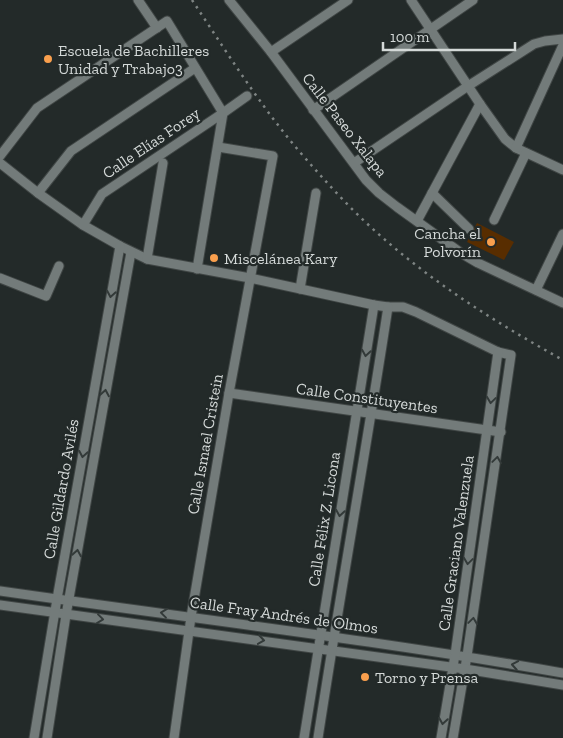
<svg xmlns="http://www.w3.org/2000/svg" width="563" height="738" viewBox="0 0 563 738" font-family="'Zilla Slab',serif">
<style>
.green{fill:#582d00}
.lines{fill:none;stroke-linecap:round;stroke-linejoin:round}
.street-casing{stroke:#404645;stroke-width:11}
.street{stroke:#737b7a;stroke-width:9}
.rail{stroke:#7e8483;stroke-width:2.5;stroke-dasharray:2.5 5;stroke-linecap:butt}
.oneway{stroke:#333a39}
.poi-dot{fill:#f99f4d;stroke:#232a29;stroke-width:2}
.labels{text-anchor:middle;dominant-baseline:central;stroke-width:4.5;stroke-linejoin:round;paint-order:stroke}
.poi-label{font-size:16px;fill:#d4d9d8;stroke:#232a29;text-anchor:start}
.street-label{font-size:16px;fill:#d4d9d8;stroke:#232a29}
</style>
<rect width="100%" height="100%" fill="#232a29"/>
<path class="green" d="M477,223L514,242L504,260L467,242Z"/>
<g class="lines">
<defs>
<g id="street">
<path d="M138,0L157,28"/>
<path d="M229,0L271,52L366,180L379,193L397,207L461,253L478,263L563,303"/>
<path d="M411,0L480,104L505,139L516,148L563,170"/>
<path d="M271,52L348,0"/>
<path d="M313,110L473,0"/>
<path d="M516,148L563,45"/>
<path d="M0,156L37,108L167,21L223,113L197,269"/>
<path d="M0,163L38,193L83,225L120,246L147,259L250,278L374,305L388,307H403L416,312L498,352L511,355L467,656L453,738"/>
<path d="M354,163L468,86L534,44L545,41L563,39"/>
<path d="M38,193L71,151L195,68"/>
<path d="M432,193L469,229"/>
<path d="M494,220L526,153"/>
<path d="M417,221L480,104"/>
<path d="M83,225L102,194L223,113L247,96"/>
<path d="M147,259L163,163"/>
<path d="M0,278L46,296L59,266"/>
<path d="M300,289L316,193"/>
<path d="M536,290L563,234"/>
<path d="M229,393L501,432"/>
<path d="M0,591C188,618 376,640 563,673"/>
<path d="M0,605L465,669L563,685"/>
<path d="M34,738L57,599L120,246"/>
<path d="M47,738L66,615L131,252"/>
<path d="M174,738L191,617L229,393L273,156L218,147"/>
<path d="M304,738L374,305"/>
<path d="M318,738C340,594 366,451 388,307"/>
<path d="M441,738L455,655L498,352"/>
</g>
</defs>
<use href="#street" class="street-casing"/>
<use href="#street" class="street"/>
<path class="rail" d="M192,0C226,51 259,104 299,151C318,173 336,193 356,213C416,272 489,319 563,360"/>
</g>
<defs><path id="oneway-chevron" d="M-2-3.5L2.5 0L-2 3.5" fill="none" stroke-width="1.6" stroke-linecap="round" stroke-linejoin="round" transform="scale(1.25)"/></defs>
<g class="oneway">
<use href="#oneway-chevron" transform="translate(111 294) rotate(100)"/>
<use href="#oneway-chevron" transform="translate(366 353) rotate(99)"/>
<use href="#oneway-chevron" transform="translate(105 393) rotate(-80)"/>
<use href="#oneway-chevron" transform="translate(491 400) rotate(98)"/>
<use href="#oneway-chevron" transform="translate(83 454) rotate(100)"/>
<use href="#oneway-chevron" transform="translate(497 460) rotate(-82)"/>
<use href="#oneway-chevron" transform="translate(340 513) rotate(99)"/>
<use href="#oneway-chevron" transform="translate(77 553) rotate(-80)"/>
<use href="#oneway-chevron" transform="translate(468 561) rotate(98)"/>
<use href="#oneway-chevron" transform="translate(164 613) rotate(-173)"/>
<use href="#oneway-chevron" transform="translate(100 619) rotate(7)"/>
<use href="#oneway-chevron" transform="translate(473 621) rotate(-82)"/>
<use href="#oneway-chevron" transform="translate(261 640) rotate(8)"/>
<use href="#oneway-chevron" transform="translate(515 665) rotate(-170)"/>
<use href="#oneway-chevron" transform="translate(443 721) rotate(99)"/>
</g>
<g class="poi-dot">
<circle cx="48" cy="59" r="5"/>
<circle cx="491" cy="242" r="5"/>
<circle cx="214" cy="258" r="5"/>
<circle cx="365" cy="677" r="5"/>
</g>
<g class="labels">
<g class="poi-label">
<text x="58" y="50">Escuela de Bachilleres<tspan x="58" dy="18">Unidad y Trabajo3</tspan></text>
<text x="481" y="233" text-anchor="end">Cancha el<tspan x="481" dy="18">Polvorín</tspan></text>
<text x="224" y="258">Miscelánea Kary</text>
<text x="375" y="677">Torno y Prensa</text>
</g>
<g class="street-label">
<text transform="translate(345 125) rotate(52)">Calle Paseo Xalapa</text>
<text transform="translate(151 143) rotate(-34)">Calle Elías Forey</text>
<text transform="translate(367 398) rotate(8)">Calle Constituyentes</text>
<text transform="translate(205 444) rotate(-80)">Calle Ismael Cristein</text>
<text transform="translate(61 489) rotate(-80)">Calle Gildardo Avilés</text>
<text transform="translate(324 519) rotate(-81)">Calle Félix Z. Licona</text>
<text transform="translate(456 543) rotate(-82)">Calle Graciano Valenzuela</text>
<text transform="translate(284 615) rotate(8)">Calle Fray Andrés de Olmos</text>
</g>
</g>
<path d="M383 42v8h132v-8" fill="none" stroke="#d4d9d8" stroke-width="2.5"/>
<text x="390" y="42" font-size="15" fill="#d4d9d8" stroke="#232a29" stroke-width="4" paint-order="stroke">100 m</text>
</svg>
